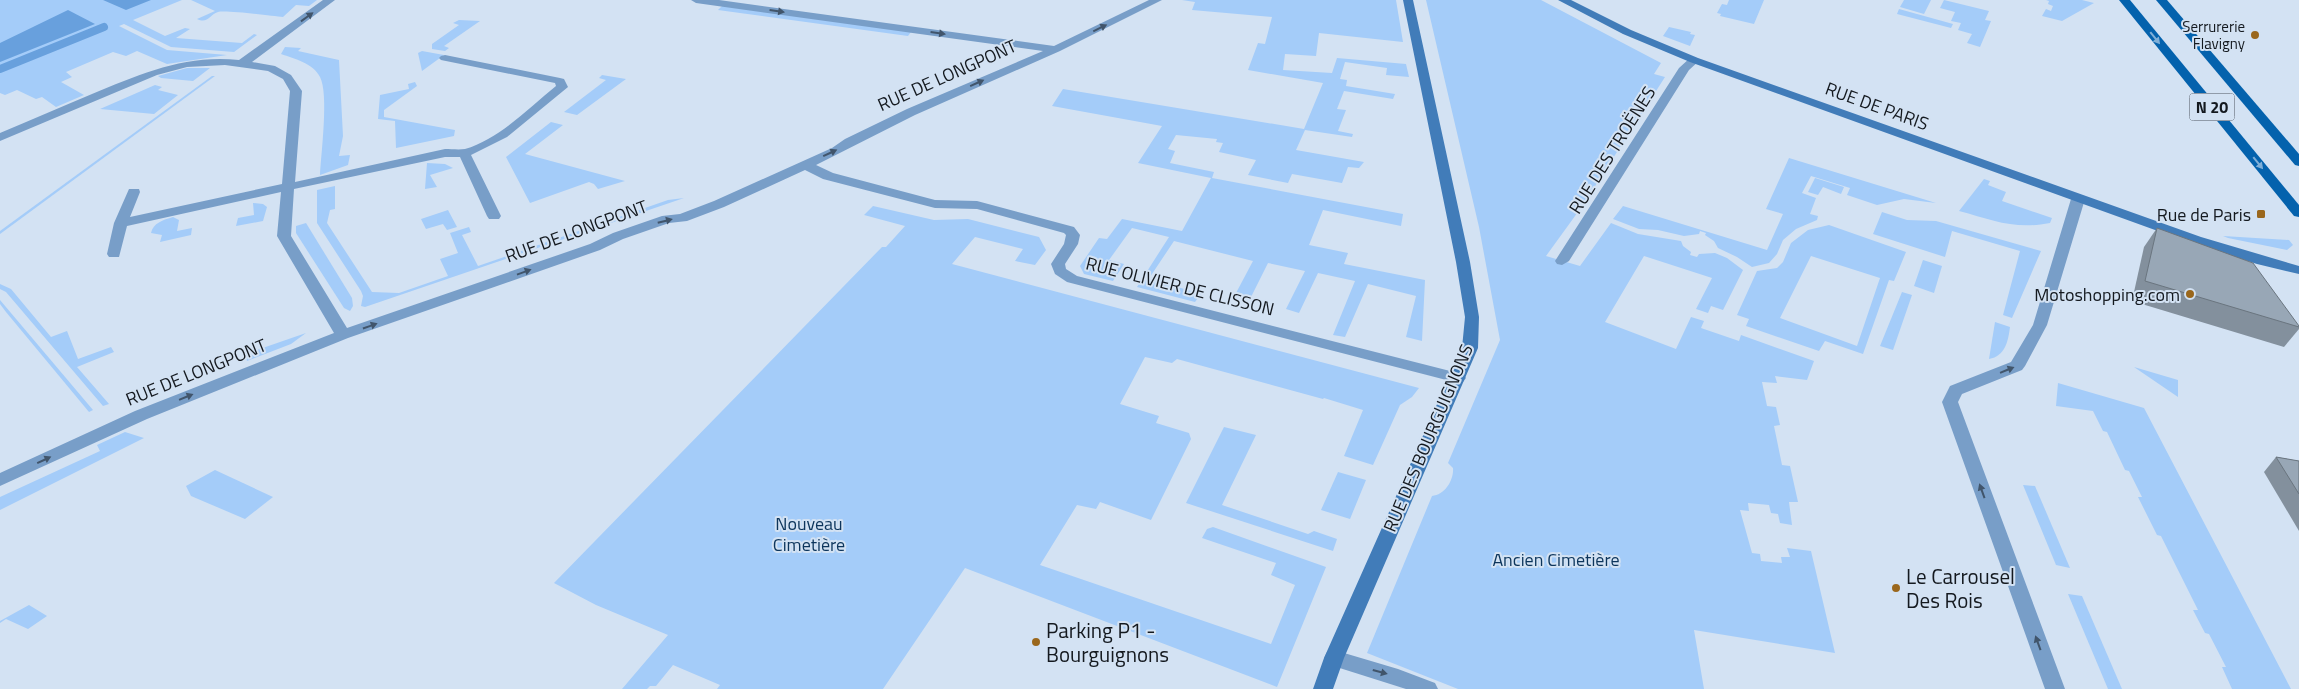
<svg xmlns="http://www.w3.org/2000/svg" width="2299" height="689" viewBox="0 0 2299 689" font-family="'Titillium Web',sans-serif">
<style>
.green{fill:#a4ccf9;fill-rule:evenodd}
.water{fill:#68a0dd}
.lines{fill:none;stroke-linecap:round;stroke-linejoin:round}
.stream{stroke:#68a0dd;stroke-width:8}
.street{fill:#789ec8;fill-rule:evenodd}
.secondary{fill:#417cb9;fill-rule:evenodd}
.primary{fill:#0462ad;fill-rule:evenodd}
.wall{fill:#83909d}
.building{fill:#98a7b6;stroke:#6a757f}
.oneway{fill:#41556b}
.oneway2{fill:#80afd7}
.poi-dot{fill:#9a671c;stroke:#d3e2f3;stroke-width:2}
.labels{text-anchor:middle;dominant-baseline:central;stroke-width:4;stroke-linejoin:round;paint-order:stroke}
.far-poi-label{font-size:15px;fill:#14191f;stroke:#d3e2f3;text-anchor:end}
.shield{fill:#d3e2f3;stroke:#4d555f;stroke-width:1}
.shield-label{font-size:16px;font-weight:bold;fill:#14191f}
.street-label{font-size:18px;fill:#14191f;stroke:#d3e2f3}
.poi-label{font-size:18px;fill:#14191f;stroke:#d3e2f3;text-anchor:end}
.park-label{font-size:18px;fill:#0c355c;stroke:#d3e2f3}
.near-poi-label{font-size:21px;fill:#14191f;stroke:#d3e2f3;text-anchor:start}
</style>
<rect width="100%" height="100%" fill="#d3e2f3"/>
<g class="green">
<path d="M0,0H182L133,20L165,36L185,28L190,29L176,38L242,43L254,34L257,35L234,52L171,47L124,24L119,26L167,50L227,55L167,64L137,51L126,56L113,52L66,72L72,77L61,82L84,95L56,107L42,97L36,99L17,90L5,95L0,93Z"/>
<path d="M191,0H317L309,6L296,5L283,17C272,16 226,10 218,12C209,15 208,24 197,19L215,11Z"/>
<path d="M1182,0H1396L1403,42L1319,33L1316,56L1285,54L1283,70L1332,73L1337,58L1406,64L1409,77L1386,75L1387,68L1345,62L1340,79L1347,80L1346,86L1395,94L1393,99L1344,91L1337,109L1346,110L1338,131L1353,134L1352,137L1305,130L1296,150L1364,162L1359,168L1348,167L1342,183L1292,174L1288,183L1248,175L1256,160L1219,152L1223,143L1216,142L1217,139L1176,135L1168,149L1175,151L1170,163L1214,172L1212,178L1403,214L1401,226L1323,210L1309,245L1348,253L1344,264L1425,280L1422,341L1406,337L1416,296L1368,284L1345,337L1333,335L1355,281L1318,273L1299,313L1286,309L1305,271L1268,263L1251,297L1236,293L1253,261L1174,241L1150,277L1173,283L1171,285L1201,294L1195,302L1137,287L1169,237L1132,228L1109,260L1124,264L1113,281L1084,274L1080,266L1099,238L1107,239L1122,219L1182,231L1211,178L1138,163L1162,126L1052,106L1063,89L1304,129L1323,83L1248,70L1258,43L1265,44L1272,17L1192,10L1195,2Z"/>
<path d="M1426,0H1541L1661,63L1654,74L1665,77L1583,205L1546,256L1580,266L1611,223L1638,234L1681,241L1683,246L1691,252L1690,255L1697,257L1699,254L1715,253L1727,258L1743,270L1723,310L1711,306L1708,313L1696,309L1712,278L1644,256L1605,322L1676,349L1691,317L1704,321L1701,328L1739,341L1741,335L1814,361L1807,380L1775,376L1777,383L1762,382L1767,406L1776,407L1780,425L1774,426L1782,465L1790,466L1798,502H1789L1792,525L1780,523L1778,514L1771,513L1769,505L1748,503L1749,511L1740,510L1752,553L1760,554L1761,561L1782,563L1781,557H1790L1787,548L1811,551L1835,653L1694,630L1704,689H1458L1367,653L1432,496C1445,495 1454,480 1453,468L1448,463L1500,340L1479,227Z"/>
<path d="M1729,0H1764L1754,24L1720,16L1721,14L1717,13L1722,4L1727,5Z"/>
<path d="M1904,0H1931L1924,14L1900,7Z"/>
<path d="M1944,0L1989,11L1985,20L1991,21L1980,47L1967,43L1972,34L1958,30L1961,23L1951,21L1955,12L1940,8Z"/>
<path d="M2046,0H2082L2094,3L2062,21L2042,16L2046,9L2051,11L2053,6L2048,4L2049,1Z"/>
<path d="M722,6L911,32L908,36L718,10Z"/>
<path d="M1899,9L1953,24L1951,28L1897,14Z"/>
<path d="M459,20L480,21L444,46L449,48L445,51L432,49V44L459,25L453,23Z"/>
<path d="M1669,27L1691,32L1690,34L1695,35L1690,46L1663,36Z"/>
<path d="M285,47L301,48L298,51L339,60L343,136L339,156L350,155L348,165L320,175C321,154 329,94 320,77C313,63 295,59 281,54Z"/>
<path d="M422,51L444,55L422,71L418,53Z"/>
<path d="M187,68H210L193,81L161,78L158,76Z"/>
<path d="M602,75L626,79L577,115L564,112L606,80L599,78Z"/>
<path d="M212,76H215L0,234V231Z"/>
<path d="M415,82L417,86L384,110V117L455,130L454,136L396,148L395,121L378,119L380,95L409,89L408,84Z"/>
<path d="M155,85L162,87L158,90L178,95L154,114L100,109Z"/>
<path d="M551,122L563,125L525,154L625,181L598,189L594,184L589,182L530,203L506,157Z"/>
<path d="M1789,158L1936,203L1904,199L1877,205L1847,195L1850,188L1811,176L1802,193L1816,198L1810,214L1818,216L1817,220L1796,229L1783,240L1777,254L1769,263L1752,267L1737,257L1718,248L1714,241L1705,235L1706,233L1700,231L1699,234L1684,236L1658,230L1639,229L1613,219L1623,206L1767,250L1783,214L1766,209Z"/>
<path d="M427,163L445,164L453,168L430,175L437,187L425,189Z"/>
<path d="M1815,178L1844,187L1841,194L1823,187L1818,195L1808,192Z"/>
<path d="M1984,179L1990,181L1988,185L2006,192L2002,201L2052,218L2050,223C2014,230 1993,220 1959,211Z"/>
<path d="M335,186V209L330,210L327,223L372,292L399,293L448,276L440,259L458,253L450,233L469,227L471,232L462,235L478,266L668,200L684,198L365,307L361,306L363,296L361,291L317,223V190Z"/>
<path d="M253,203L263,204L267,207L263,221L236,226L238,218L254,215Z"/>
<path d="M873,206L934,220L968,219L1039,237L1046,250L1035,265L1015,261L1023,249L975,237L952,264L1419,388L1412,397L1400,405L1373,465L1344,456L1363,410L1324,398L1323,399L1177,359L1172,363L1145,357L1120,404L1159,416L1156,423L1189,433L1191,439L1151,520L1100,502L1096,509L1077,505L1040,565L1271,644L1295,585L1271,575L1276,563L1202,538L1207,529L1213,527L1326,567L1277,687L965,568L883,689H717L720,685L673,665L656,686H650L647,689H622L668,635L596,605L554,583L882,247H886L905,226L864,215Z"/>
<path d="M448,210L457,227L447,230L443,224L426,229L421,219Z"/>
<path d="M1882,212L1907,220L1936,221L2041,251L2012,318L2003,315L2020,251L1952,231L1945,257L1873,234Z"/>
<path d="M173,217L179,220L177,231L192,228L191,235L160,242L162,235L151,233C153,223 163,220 173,217Z"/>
<path d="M306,223L352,298L353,306L350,311L344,308L296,233V226Z"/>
<path d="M1829,225L1906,252L1894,281L1889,280L1863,354L1825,341L1819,351L1746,326L1749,319L1737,315L1757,271L1777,268L1783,262L1791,243L1808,230ZM1811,256L1880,278L1857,346L1780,318Z"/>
<path d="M2223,236L2289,240L2293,245L2287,250L2228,238Z"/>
<path d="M1923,260L1942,266L1934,293L1914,286Z"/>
<path d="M0,284L11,289L51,337L67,331L78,359L111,347L114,352L77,367L109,404L103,406L6,292L0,289Z"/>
<path d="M1902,292L1912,295L1893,350L1880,346Z"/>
<path d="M0,300L93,410L89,412L6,312L0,304Z"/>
<path d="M1995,322L2010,327C2008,342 2005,356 1989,359Z"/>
<path d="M306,333L291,344L247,361L245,354Z"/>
<path d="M2134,367L2178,380V397Z"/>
<path d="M2058,383L2144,408L2291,689H2232L2222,667H2226L2209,634L2205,633L2193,610H2198L2161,536L2157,535L2138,497H2142L2129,471L2125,470L2107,432L2103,431L2093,411L2056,406Z"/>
<path d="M1224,427L1256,435L1222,505L1308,534L1314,531L1337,539L1333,551L1186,503Z"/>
<path d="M125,432L144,438L0,510V497L100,451L97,445Z"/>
<path d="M215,470L273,497L245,519L191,496L186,486Z"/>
<path d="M1338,472L1366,480L1350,519L1321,510Z"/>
<path d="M2023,485L2035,486L2070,568L2056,565Z"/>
<path d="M2068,594L2082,596L2122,689H2108Z"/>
<path d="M29,605L47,616L28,629L6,619L0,623V621Z"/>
</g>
<g class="water">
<path d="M103,0H151L126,10Z"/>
<path d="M68,10L95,24L0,62V43Z"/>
</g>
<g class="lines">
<path class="stream" d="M0,69L104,27"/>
<g class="street">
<path d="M323,0H335L252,62L275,66L291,75L302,91L295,182L445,149C451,149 459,150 465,149C499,139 529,108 556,86L555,83L441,60L439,58L441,56L445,55L560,78L564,79L568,87L507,137L471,155L501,216L499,219H489L487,216L460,157H445L294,189L291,236L347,328L590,244L613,233L662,216L680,214L714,201L832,148L845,139L907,109L1043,51L696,3L691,0H719L1054,46L1149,0H1162L1060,51L915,115L816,165L833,173L935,200L977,201L1074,227L1080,235L1078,244L1065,264L1066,269L1077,276L1458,373L1463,374L1466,378L1463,382L1458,383L1067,282L1055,274L1051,264L1064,244L1066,235L1064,233L977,209L935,208L823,179L805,170L724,207L687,221L669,223L623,239L600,250L348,338L147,419L0,486V473L135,411L334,333L277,236L281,192L127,226L119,257H109L107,254L114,223L129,189H139L140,192L130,217L282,184L290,91L283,79L268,71L225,65L187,67L157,75L0,141V133C31,120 61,107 92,94C140,74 186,54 239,60Z"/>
<path d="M1694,57L1700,60L1689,70L1569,261L1562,265L1557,264L1555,261L1679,68L1690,58Z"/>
<path d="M2078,195L2085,199L2047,325L2025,366L2022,370L1962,394L1958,402L2065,689H2045L1942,402L1950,386L2011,362L2033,325L2071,199Z"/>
<path d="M1334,650L1398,669L1435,683L1438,689H1406L1327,664L1324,658L1327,652Z"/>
</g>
<g class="secondary">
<path d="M1403,0H1413L1470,262L1479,317L1478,348L1344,658L1333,689H1313L1324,658L1462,348L1465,317L1456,262Z"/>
<path d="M1558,0H1571L1631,30L1698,58L2201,237L2299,266V274L2257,264L2191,243L1690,62L1623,34Z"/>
</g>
<g class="primary">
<path d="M2119,0H2130L2299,205V217L2294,216Z"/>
<path d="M2156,0H2167L2299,154V166L2295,165Z"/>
</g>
</g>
<g class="wall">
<path d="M2157,228L2299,326V329L2284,347L2132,301L2144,247Z"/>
<path d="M2276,457L2299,461V531L2264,472Z"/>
</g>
<g class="building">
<path d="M2157,228L2253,263L2299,326V327L2145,281Z"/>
<path d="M2276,457L2299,461V494Z"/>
</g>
<defs><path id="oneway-solid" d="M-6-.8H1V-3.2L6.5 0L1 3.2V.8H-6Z" transform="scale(1.25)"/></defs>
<g class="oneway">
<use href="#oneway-solid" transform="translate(777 11) rotate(8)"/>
<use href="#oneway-solid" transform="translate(307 17) rotate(-36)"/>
<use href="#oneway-solid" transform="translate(1100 28) rotate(-26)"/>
<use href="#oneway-solid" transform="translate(938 33) rotate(8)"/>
<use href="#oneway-solid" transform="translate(977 83) rotate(-24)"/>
<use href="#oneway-solid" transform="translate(830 153) rotate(-25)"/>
<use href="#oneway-solid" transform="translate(665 221) rotate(-14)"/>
<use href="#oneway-solid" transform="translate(524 272) rotate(-20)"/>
<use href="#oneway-solid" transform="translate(370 326) rotate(-19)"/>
<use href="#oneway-solid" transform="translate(2007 370) rotate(-22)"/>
<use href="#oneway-solid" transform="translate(186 397) rotate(-22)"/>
<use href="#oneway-solid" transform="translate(44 460) rotate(-25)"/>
<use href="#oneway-solid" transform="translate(1982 491) rotate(-110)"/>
<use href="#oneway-solid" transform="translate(2038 643) rotate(-110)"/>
<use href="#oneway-solid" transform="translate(1380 672) rotate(15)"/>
</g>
<g class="oneway2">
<use href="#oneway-solid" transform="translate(2155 38) rotate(51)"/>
<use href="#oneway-solid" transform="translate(2258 163) rotate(51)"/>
</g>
<g class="poi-dot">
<circle cx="2255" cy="35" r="5"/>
<rect x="2256" y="209" width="10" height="10" rx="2.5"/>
<circle cx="2190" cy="294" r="5"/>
<circle cx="1896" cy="588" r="5"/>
<circle cx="1036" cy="642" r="5"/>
</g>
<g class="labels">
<g class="far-poi-label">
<text x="2245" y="26">Serrurerie<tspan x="2245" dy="17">Flavigny</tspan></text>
</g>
<rect class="shield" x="2189.5" y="93.5" width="45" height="27" rx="4"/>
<g class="shield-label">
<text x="2212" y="107">N 20</text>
</g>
<g class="street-label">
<text transform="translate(947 75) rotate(-24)">RUE DE LONGPONT</text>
<text transform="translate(1877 106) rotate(20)">RUE DE PARIS</text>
<text transform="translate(1612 150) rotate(-58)">RUE DES TROËNES</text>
<text transform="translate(576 231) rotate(-20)">RUE DE LONGPONT</text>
<text transform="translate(1180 286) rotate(14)">RUE OLIVIER DE CLISSON</text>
<text transform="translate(196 372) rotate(-22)">RUE DE LONGPONT</text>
<text transform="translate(1428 438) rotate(-67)">RUE DES BOURGUIGNONS</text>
</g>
<g class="poi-label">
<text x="2251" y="214">Rue de Paris</text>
<text x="2180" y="294">Motoshopping.com</text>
</g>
<g class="park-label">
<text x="809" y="523">Nouveau<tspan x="809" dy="21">Cimetière</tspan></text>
<text x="1556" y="559">Ancien Cimetière</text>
</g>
<g class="near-poi-label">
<text x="1906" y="576">Le Carrousel<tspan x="1906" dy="24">Des Rois</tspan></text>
<text x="1046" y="630">Parking P1 -<tspan x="1046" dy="24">Bourguignons</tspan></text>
</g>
</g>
</svg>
